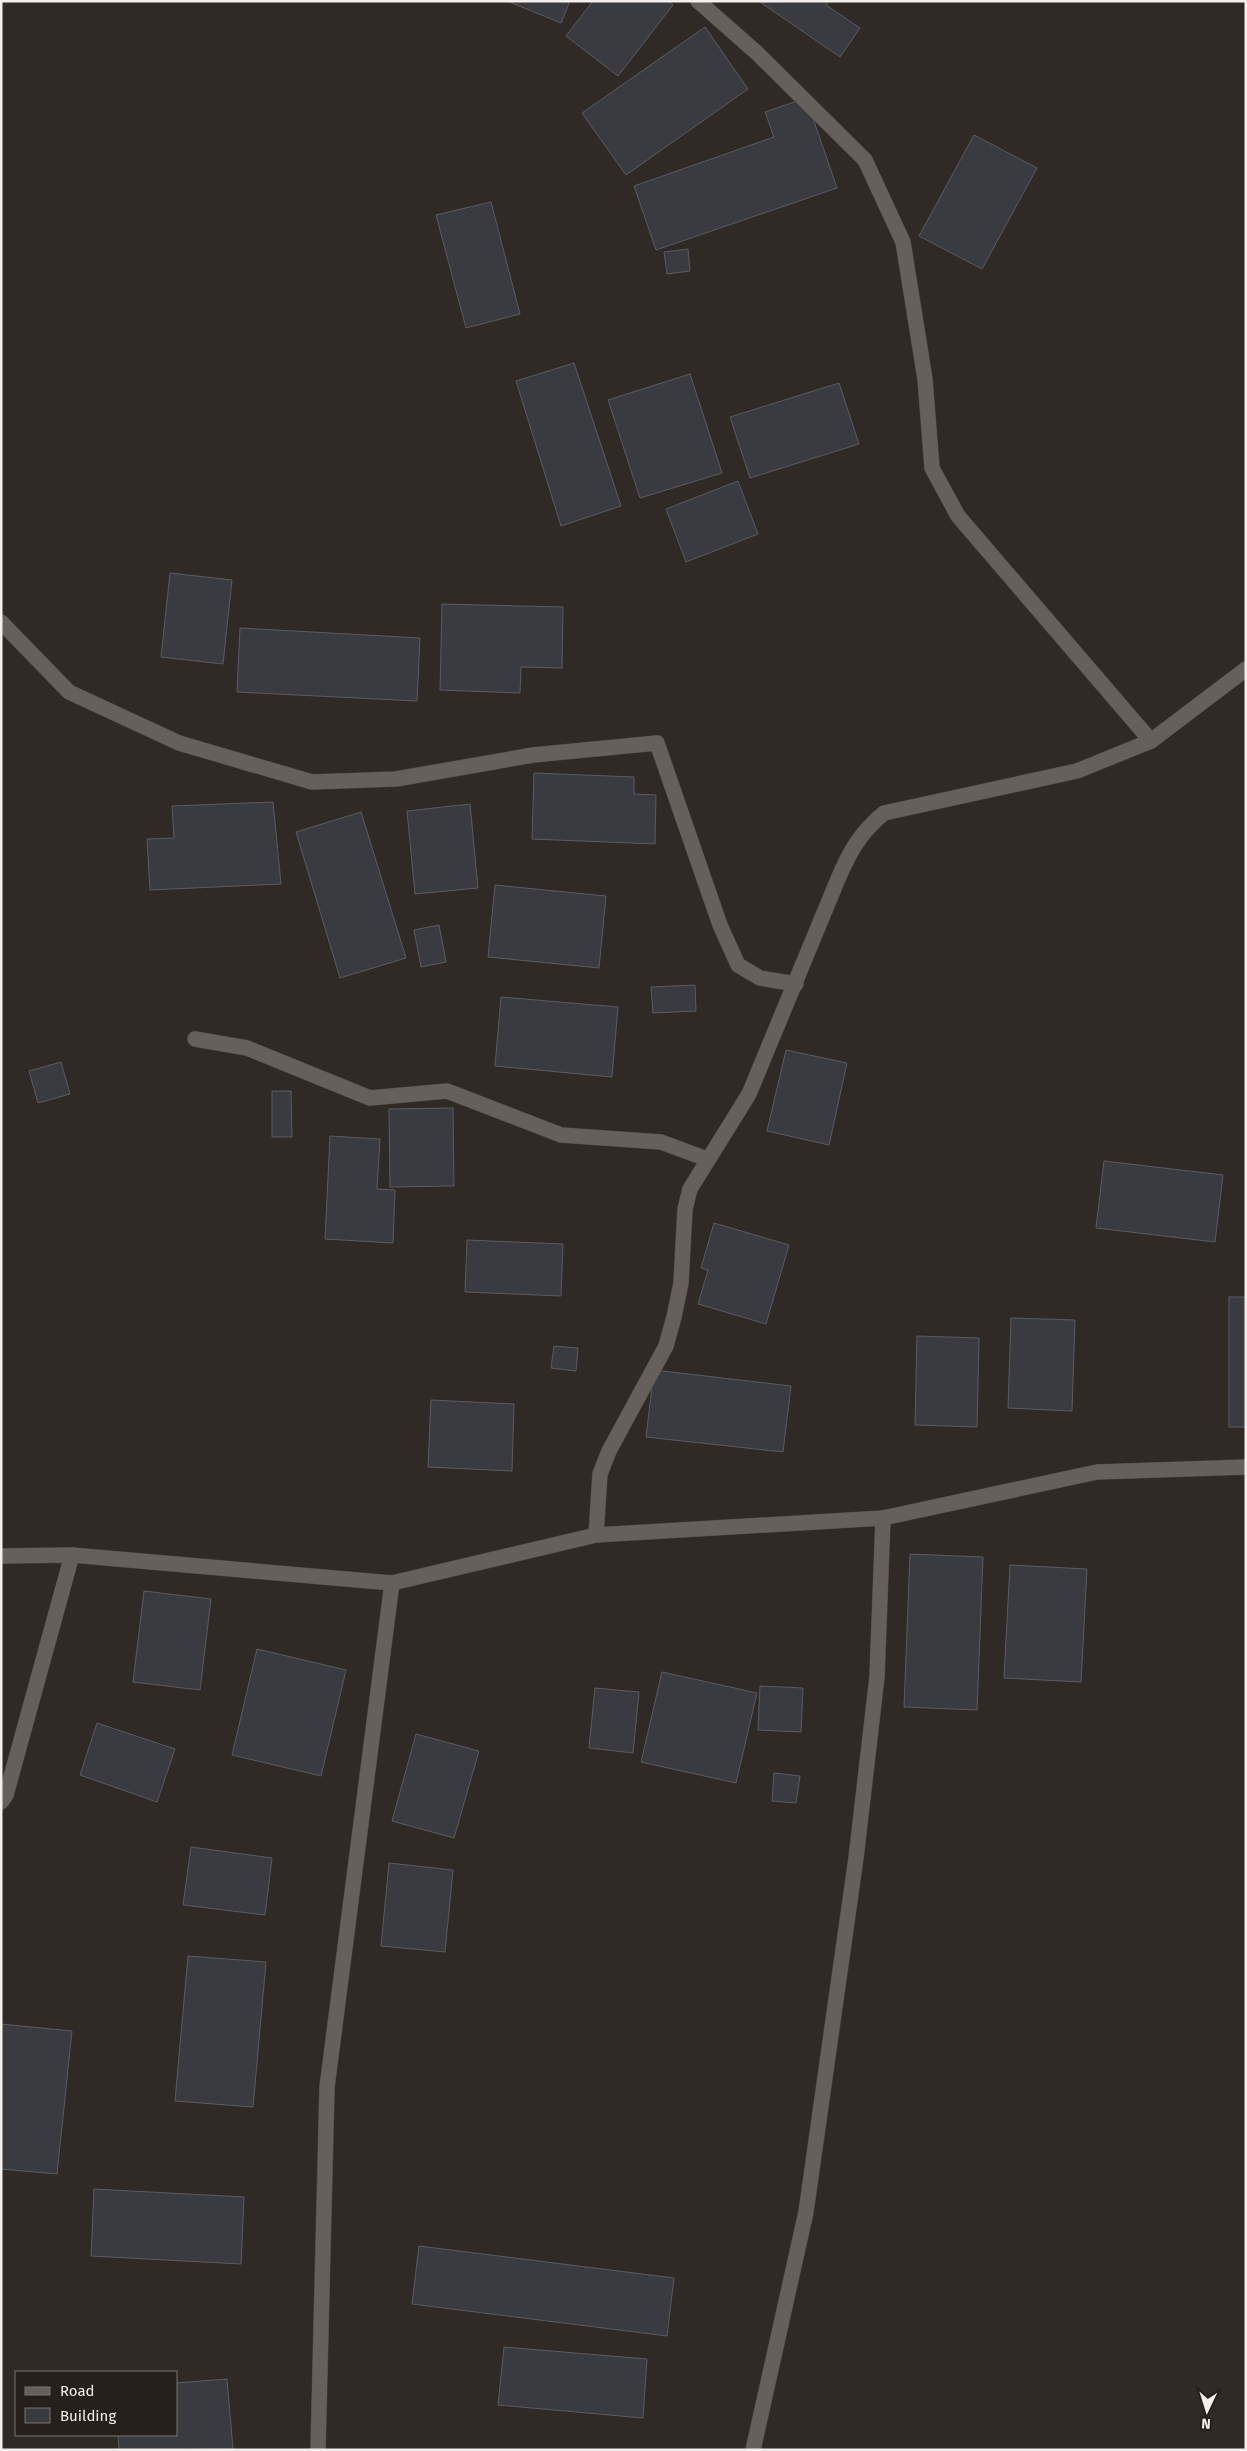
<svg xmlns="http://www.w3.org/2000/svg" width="1247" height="2451" viewBox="0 0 1247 2451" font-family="'Fira Sans',sans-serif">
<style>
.building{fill:#3a3b41;stroke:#5b5b62}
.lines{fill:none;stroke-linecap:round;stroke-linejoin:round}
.minor-casing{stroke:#4c4744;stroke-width:16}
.minor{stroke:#66605c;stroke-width:15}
</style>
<rect width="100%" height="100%" fill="#2f2a26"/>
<g class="building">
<path d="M507,1H570L561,23Z"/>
<path d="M593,1H668L673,5L618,76L566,36Z"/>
<path d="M829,1L826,5L860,28L840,57L760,2Z"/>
<path d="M705,27L748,89L626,175L582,113Z"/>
<path d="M806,98L837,188L656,250L634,186L774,137L765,112Z"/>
<path d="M974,135L1037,168L982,269L919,236Z"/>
<path d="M491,202L520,314L466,328L436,215Z"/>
<path d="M688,249L690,271L667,274L664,252Z"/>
<path d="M574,363L621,506L561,526L516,381Z"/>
<path d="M690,374L722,473L640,498L608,400Z"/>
<path d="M839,383L859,444L750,478L730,417Z"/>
<path d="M738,481L758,534L686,562L666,509Z"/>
<path d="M170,573L232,580L223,664L161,657Z"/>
<path d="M442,604L563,607L562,668L521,667L520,693L440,690Z"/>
<path d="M240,628L420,638L417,701L237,692Z"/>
<path d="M534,773L634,777V794L656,795L655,844L532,839Z"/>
<path d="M273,802L281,884L150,890L147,839L174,838L172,806Z"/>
<path d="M470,804L478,888L415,894L407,811Z"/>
<path d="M361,812L406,958L340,978L296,832Z"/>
<path d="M495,885L606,896L599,968L488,957Z"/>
<path d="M439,925L446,962L421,967L414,930Z"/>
<path d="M695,985L696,1011L653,1013L651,987Z"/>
<path d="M501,997L618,1007L612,1077L495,1066Z"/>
<path d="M786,1050L847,1063L829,1145L767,1131Z"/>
<path d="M61,1062L70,1094L38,1103L29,1071Z"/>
<path d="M272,1091H291L292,1137H272Z"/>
<path d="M453,1108L454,1186L390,1187L389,1109Z"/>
<path d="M330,1136L380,1139L377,1189L395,1190L393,1243L325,1239Z"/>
<path d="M1104,1161L1223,1175L1215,1242L1096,1228Z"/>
<path d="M714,1223L789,1245L766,1324L698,1304L708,1270L701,1268Z"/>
<path d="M467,1240L563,1244L561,1296L465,1292Z"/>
<rect x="1229" y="1297" width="17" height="130"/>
<path d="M1011,1318L1075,1320L1072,1411L1008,1408Z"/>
<path d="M917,1336L979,1338L977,1427L915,1425Z"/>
<path d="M554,1346L578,1348L576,1371L551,1368Z"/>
<path d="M654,1370L791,1386L783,1452L646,1437Z"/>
<path d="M431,1400L514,1404L512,1471L428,1467Z"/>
<path d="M910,1554L983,1557L977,1710L904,1707Z"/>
<path d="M1010,1565L1087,1569L1081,1682L1004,1678Z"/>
<path d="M144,1591L211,1599L200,1690L133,1682Z"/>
<path d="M257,1649L346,1670L321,1776L232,1755Z"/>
<path d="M662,1672L757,1693L736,1783L641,1762Z"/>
<path d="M760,1686L803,1688L801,1732L758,1730Z"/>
<path d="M595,1688L639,1692L633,1753L589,1748Z"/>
<path d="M97,1723L175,1749L157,1802L80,1775Z"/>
<path d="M416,1734L479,1751L454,1838L392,1821Z"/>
<path d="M774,1773L800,1776L796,1803L772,1801Z"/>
<path d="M191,1847L272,1858L265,1915L183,1905Z"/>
<path d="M389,1863L453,1870L445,1952L381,1946Z"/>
<path d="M188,1956L266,1962L253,2107L175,2101Z"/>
<path d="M1,2024L72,2031L57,2174L1,2169Z"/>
<path d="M94,2189L244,2197L241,2264L91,2256Z"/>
<path d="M419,2246L674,2278L667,2336L412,2304Z"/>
<path d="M504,2347L647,2359L643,2418L498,2405Z"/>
<path d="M227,2379L233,2449L119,2450L118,2435H176V2383Z"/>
</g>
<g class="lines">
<defs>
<g id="minor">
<path d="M698,1L757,53L865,160L903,242L925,379L932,468L958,516L1151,741"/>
<path d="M1,622L69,692L179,743L312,782L396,779L533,755L657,743L720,925L738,965L760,978L796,984"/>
<path d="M195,1039L247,1048L370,1098L447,1091L561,1135L661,1142L707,1159"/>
<path d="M596,1535L600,1474L609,1451L666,1346L674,1317L681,1283L685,1209L690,1189L749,1094L838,879C850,851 860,833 884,813L1077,771L1151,741L1246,669"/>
<path d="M1,1556L72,1555L392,1583L596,1535L883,1518L1097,1472L1246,1467"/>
<path d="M1,1802L6,1795L72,1555"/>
<path d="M318,2450L327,2087L392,1583"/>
<path d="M753,2450L806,2212L856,1858L877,1677L883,1518"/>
</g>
</defs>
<use href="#minor" class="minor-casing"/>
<use href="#minor" class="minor"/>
</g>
<rect width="1247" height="2451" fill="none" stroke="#f3efec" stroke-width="5"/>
<rect x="15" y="2371" width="162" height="65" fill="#26201d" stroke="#787370"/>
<rect x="25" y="2387" width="25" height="8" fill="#66605c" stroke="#787370"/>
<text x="60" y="2396" font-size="15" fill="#f3efec">Road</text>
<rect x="25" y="2408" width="25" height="15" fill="#3a3b41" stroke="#787370"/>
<text x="60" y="2421" font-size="15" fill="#f3efec">Building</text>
<g transform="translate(1207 2411) rotate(184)" stroke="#26201d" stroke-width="4" paint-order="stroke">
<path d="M0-4L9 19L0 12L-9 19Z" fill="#f3efec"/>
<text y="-8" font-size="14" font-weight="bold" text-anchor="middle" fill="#f3efec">N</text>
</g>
</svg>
